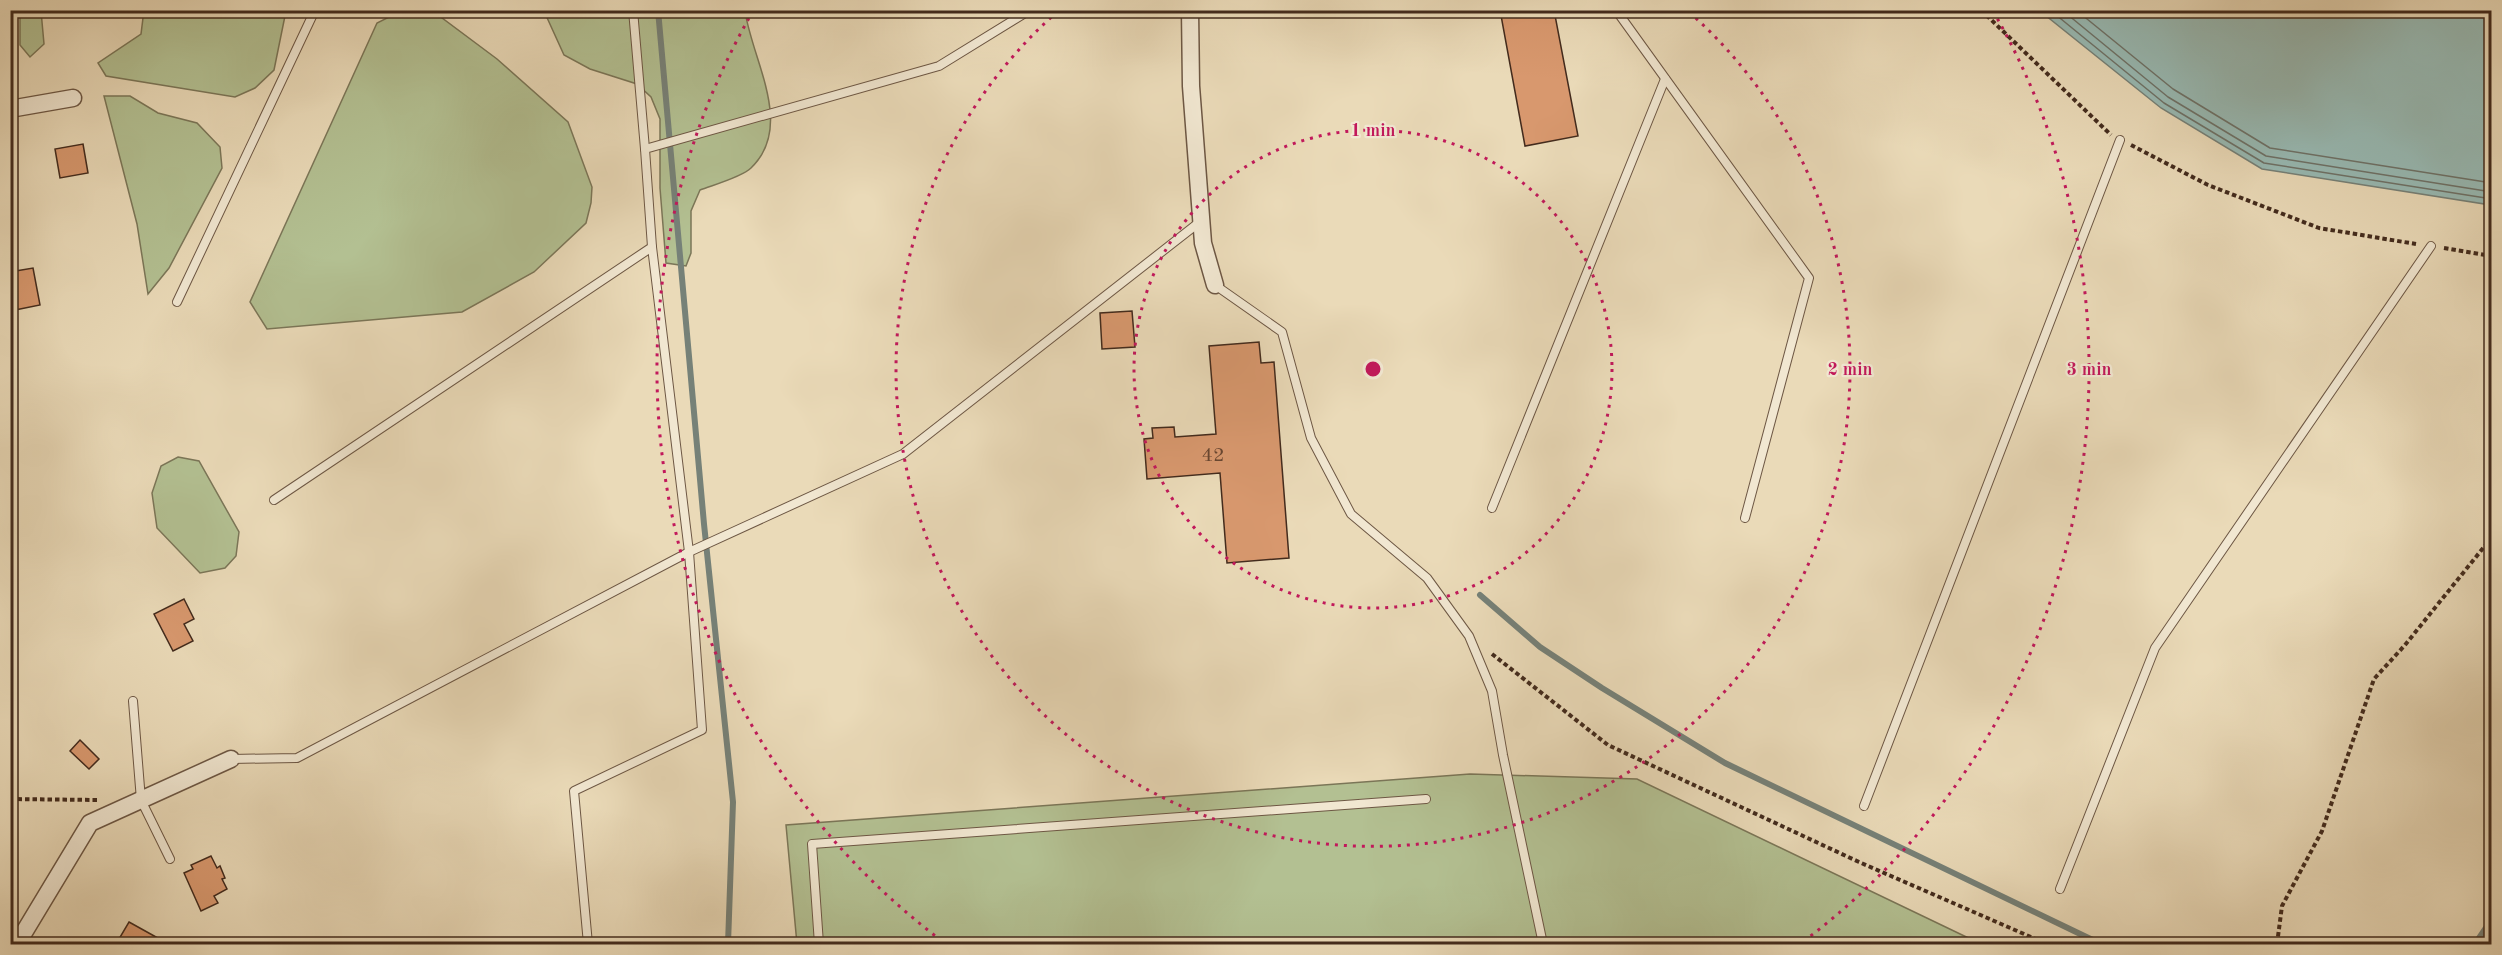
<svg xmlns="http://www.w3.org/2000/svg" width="2502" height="955" viewBox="0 0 2502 955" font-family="'Old Standard TT',serif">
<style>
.green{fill:#b3c092;stroke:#7b7658;stroke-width:1.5}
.water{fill:#98bab4;stroke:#768178;stroke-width:1.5}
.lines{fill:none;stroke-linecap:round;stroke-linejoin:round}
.shore{stroke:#6e7268;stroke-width:1.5}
.stream{stroke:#768178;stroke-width:6}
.building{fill:#d8986e;stroke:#432b1d;stroke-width:1.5}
.service-casing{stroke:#6d5744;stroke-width:10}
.minor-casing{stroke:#6d5744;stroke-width:19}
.path{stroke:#432b1d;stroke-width:4;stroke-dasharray:4.5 3;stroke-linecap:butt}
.service{stroke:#f1e7d1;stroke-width:8}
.minor{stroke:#f1e7d1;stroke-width:16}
.ring{fill:none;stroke:#c2185b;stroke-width:3;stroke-dasharray:3 6}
.labels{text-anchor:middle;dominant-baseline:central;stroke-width:4.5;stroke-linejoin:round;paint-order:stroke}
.number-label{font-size:20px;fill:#684631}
.centre{fill:#c2185b;stroke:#f1e7d1;stroke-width:3}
.ring-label{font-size:18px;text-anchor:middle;font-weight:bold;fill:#c2185b;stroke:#f1e7d1;stroke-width:4.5;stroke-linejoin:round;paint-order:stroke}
</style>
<rect width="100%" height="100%" fill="#eadab8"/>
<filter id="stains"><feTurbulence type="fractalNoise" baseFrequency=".00333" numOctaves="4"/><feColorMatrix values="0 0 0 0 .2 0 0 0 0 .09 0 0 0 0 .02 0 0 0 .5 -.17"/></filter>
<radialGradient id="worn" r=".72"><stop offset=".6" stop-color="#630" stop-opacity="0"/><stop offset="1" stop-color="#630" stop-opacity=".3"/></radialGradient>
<g class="green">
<path d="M144,10L286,11L274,70L255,88L235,97L106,76L98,63L141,34Z"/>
<path d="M20,11H41L44,44L30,57L20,45Z"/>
<path d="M401,11L438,15L497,59L568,122L592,187L591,203L586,223L534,272L462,312L267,329L250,302L377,23Z"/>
<path d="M544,11H745C752,60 795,126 751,168C742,177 713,185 700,190L691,211V253L686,266L666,263L660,188V119L651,97L637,84L590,69L564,55Z"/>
<path d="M104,96H130L158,113L197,123L220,147L222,168L169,268L148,294L137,224Z"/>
<path d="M178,457L199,461L239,532L236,556L225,568L200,573L157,528L152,493L161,466Z"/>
<path d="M1470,774L1637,779L1981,944H797L786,825Z"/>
</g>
<path class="water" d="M2040,11H2491V205L2262,169L2161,108Z"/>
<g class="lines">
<g class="shore">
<path d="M2050,10L2164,103L2264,163L2492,199"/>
<path d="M2062,10L2168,97L2266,156L2492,192"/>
<path d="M2076,10L2173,89L2270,148L2492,183"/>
</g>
<g class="stream">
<path d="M658,10L704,524L733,802L728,944"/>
<path d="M1480,595L1540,647L1602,688L1725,763L2101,944"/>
<path d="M2475,944L2492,919"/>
</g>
</g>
<g class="building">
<path d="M1500,10H1554L1578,136L1525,146Z"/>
<path d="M83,144L88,173L60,178L55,149Z"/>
<path d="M33,268L40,305L10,311V272Z"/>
<path d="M1132,311L1135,347L1102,349L1100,313Z"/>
<path d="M1259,342L1261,363L1274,362L1289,558L1227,563L1220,473L1147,479L1144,439L1153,438L1152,428L1174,427L1175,437L1216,434L1209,346Z"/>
<path d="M184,599L194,619L184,624L193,641L173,651L154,614Z"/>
<path d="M80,740L99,759L89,769L70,751Z"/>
<path d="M211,856L217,868L220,866L225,878L222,879L227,889L214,896L218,903L201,911L184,873L193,869L191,865Z"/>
<path d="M129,922L165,942L163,944H116Z"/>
</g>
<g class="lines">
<defs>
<g id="service">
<path d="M633,10L645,149"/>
<path d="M1616,10L1809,278L1745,518"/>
<path d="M652,247L689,552L903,454L1201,221"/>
<path d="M1215,285L1282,332L1311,438L1351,514L1427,578L1469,636L1492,691L1503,755L1543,944"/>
<path d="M177,302L315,10"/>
<path d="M274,500L652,247L645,149L939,66L1030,10"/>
<path d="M1492,508L1665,79"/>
<path d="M133,701L141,800L170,859"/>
<path d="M231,759L297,758L689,552L702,730L574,791L588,944"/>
<path d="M1864,806L2120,140"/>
<path d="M2060,889L2155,648L2431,246"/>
<path d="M819,944L812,844L1426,799"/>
</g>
<g id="minor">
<path d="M1190,10L1191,86L1203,243L1215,285"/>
<path d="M10,109L73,98"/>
<path d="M17,944L90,823L231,759"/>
</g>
</defs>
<use href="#service" class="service-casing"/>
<use href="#minor" class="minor-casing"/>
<g class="path">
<path d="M1981,10L2111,135"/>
<path d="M2131,145L2208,185L2319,228L2416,244"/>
<path d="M2444,248L2492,256"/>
<path d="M1492,654L1608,745L1859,862L2047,944"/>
<path d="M10,799L97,800"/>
<path d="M2277,944L2282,906L2322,831L2374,679L2405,645L2492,537"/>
</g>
<use href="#service" class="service"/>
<use href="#minor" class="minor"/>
</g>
<g class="ring">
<circle cx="1373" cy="369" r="239"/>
<path d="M1689 12A477 477 0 1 1 1057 12"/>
<path d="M942 941A716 716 0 0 1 753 11M1993 11A716 716 0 0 1 1804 941"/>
</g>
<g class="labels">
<g class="number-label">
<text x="1213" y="456">42</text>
</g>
</g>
<circle cx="1373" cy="369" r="9" class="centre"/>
<g class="ring-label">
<text x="1373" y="136">1 min</text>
<text x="1850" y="375">2 min</text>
<text x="2089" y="375">3 min</text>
</g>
<rect width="2502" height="955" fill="none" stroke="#eadab8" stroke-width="36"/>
<rect x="12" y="12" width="2478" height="931" fill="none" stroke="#432b1d" stroke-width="3"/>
<rect x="18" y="18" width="2466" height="919" fill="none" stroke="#432b1d" stroke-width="1.5"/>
<rect width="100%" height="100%" filter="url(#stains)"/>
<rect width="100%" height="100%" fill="url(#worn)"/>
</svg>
